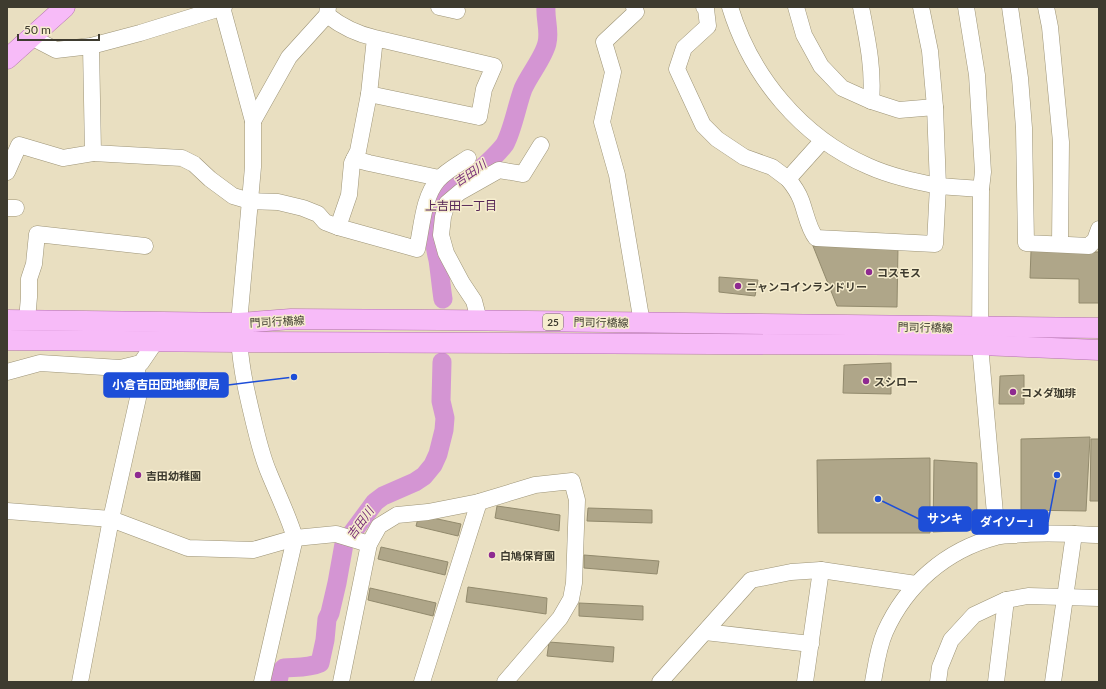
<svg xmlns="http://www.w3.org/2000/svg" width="1106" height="689" viewBox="0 0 1106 689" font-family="Lato,'Noto Sans JP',sans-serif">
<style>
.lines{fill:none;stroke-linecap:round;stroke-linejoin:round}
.river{stroke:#d495d3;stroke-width:19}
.building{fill:#afa689;stroke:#928a6d}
.minor-casing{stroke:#9d9477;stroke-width:17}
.major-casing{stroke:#b371ae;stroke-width:21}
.minor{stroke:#fff;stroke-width:16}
.major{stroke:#f7bbf8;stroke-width:20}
.poi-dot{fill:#8e2a91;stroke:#f6edce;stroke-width:1.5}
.labels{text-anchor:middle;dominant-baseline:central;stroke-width:3;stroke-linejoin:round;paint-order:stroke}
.shield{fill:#f6edce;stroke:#75705f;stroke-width:1}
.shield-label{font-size:10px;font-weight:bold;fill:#3e3b2f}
.poi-label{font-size:11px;font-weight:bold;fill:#3e3b2f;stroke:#f6edce;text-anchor:start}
.street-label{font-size:11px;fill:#3e3b2f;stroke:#f6edce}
.water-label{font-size:12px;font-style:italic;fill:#772d78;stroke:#f6edce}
.neighbourhood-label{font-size:12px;fill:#552556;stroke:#f6edce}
.leader{fill:none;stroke:#1d4ed8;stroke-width:1.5}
.callout-dot{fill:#1d4ed8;stroke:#f6edce;stroke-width:1.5}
.callout{fill:#1d4ed8;stroke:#1d4ed8;stroke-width:1.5}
.callout-label{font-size:12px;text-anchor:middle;font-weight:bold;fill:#fff}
</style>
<rect width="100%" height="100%" fill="#e9dfc1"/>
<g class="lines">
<g class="river">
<path d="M443,299C441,286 440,273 438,260C434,244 432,225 436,209C442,185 460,181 479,170C486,165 500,151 505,144C513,129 517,105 523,89C529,75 544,57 547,43C550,31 545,19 546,7"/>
<path d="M278,682L280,672L284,668C296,667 309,668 320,663L325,640L327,619L330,613L337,583L344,544L375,502L383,496L415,482L424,476L433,465L438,454L444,430L445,418L441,401L442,362"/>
</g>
</g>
<g class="building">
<path d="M813,246L898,247L897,307L837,306Z"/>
<path d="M1031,251L1099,252V303H1079V279L1030,278Z"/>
<path d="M719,277L758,280L755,296L719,292Z"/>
<path d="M891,363V394L843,393L844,365Z"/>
<path d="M1024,375V404H999L1000,376Z"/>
<path d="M1090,437L1086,511L1021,510V439Z"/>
<path d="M1091,439H1099V501H1090Z"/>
<path d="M930,458V533H818L817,460Z"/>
<path d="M934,460L977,463V530L933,532Z"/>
<path d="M497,506L560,515L559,531L495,518Z"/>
<path d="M588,508L652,510V523L587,521Z"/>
<path d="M419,515L461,524L458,536L416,526Z"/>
<path d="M381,547L448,562L445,575L378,559Z"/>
<path d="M584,555L659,561L657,574L584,568Z"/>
<path d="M468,587L547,598L546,614L466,602Z"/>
<path d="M370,588L436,603L433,616L368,600Z"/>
<path d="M579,603L643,606V620L579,616Z"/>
<path d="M549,642L614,647L613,662L547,656Z"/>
</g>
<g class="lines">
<defs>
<g id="minor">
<path d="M222,7L253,121V167L239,323C238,357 246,390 254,423C258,439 262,457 269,473C278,495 288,515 295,538L262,682"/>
<path d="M439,7L457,11"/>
<path d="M634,7L636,12L604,42L613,72L602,122L617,175L642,323"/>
<path d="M704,7L706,9L708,26L684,48L677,69L703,125L717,139L744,157L772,167L788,179"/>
<path d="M730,7C751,76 801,137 868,166C890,176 914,181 938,186L935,244L816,238C808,228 806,213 801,200C798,192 793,185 788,179L823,140"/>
<path d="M796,7L804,35L821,66L842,88L871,101L899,110L935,107L938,186L981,189"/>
<path d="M861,7C867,38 874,69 871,101"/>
<path d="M921,7L930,51L935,107"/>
<path d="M966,7L977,75L983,172L981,189L980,345L997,536"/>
<path d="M1010,7L1020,78L1024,128L1026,243L1089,246L1095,240L1099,229"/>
<path d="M1046,7L1050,27L1061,142L1060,244"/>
<path d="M327,15C341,26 357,34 375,38L494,66L484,89L479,117L369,94L375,38"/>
<path d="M31,37L56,50L91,46L140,33L224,7"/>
<path d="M91,46L93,153L182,158L194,164L210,179L233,196L250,201L278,202L303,208L318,214L325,222L338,227"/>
<path d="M369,94L358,151L352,163L349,195L338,227L417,249C422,227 423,197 438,180C446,171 459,164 468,158"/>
<path d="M253,121L289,57L327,15L328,7"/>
<path d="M354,159L369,163L439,178"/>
<path d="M7,172L19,145L63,158L93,153"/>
<path d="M7,208H16"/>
<path d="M27,320L29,297V279L34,264L37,234L145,246"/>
<path d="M479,320L474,301L462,283L446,253L441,235L443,217L447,203L460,192L499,170L523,174L541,145"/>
<path d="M7,372L40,363L120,368L141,363L156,341"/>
<path d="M7,511L111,519L188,548L253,550L295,538L336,534L369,544"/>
<path d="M705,632L811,644"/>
<path d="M80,682L111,519L138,398L137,364"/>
<path d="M341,682L369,544L379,526L397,515L428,512L479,502L535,485L572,481L577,500L574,583L571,599L560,618L505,682"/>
<path d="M422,682L479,502"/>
<path d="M660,682L751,580L791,572L821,570L916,584"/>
<path d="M805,682L821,570"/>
<path d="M873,682C876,665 878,648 885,632C906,585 946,550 996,537C1002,535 1008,535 1014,535C1042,532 1071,534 1099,535"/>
<path d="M938,682L940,667L951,640L974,615L1006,600L1028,596L1099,598"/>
<path d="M996,682L1006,600"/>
<path d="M1053,682L1074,534"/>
</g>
<g id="major">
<path d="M7,59L65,7"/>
<path d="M7,320L239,323L291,319L441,320L1099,328"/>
<path d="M7,340L239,342L980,345L1099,350"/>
</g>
</defs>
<use href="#minor" class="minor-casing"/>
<use href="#major" class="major-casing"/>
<use href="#minor" class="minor"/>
<use href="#major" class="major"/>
</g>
<g class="poi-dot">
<circle cx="869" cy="272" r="4"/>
<circle cx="738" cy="286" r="4"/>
<circle cx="866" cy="381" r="4"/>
<circle cx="1013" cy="392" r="4"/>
<circle cx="138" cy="475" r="4"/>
<circle cx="492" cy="555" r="4"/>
</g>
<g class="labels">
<rect class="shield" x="543" y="314" width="20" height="16" rx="3"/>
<g class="shield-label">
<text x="553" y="322">25</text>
</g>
<g class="poi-label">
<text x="877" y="272">コスモス</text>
<text x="746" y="286">ニャンコインランドリー</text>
<text x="874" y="381">スシロー</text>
<text x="1021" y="392">コメダ珈琲</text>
<text x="146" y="475">吉田幼稚園</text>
<text x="500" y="555">白鳩保育園</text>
</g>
<g class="street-label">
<text transform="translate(277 321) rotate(-3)">門司行橋線</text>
<text transform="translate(601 322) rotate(1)">門司行橋線</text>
<text transform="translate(925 327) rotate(1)">門司行橋線</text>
</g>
<g class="water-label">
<text transform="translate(470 173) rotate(-35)">吉田川</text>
<text transform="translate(360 523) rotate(-54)">吉田川</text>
</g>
<g class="neighbourhood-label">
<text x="461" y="205">上吉田一丁目</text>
</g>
</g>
<path class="leader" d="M294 377L228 385M878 499L919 519M1057 475L1048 522"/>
<g class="callout-dot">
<circle cx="294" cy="377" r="4"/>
<circle cx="878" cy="499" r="4"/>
<circle cx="1057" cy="475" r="4"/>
</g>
<g class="callout">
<rect x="104" y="373" width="124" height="24" rx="4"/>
<rect x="919" y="507" width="52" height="24" rx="4"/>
<rect x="972" y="510" width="76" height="24" rx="4"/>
</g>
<g class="callout-label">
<text x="166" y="389">小倉吉田団地郵便局</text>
<text x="945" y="523">サンキ</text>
<text x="1010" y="526">ダイソー」</text>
</g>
<rect width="1106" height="689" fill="none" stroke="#3e3b2f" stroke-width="16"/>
<path d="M18 34v6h81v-6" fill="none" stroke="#3e3b2f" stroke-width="2"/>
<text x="24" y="34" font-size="12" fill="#3e3b2f" stroke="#f6edce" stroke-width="3" paint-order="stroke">50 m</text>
</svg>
